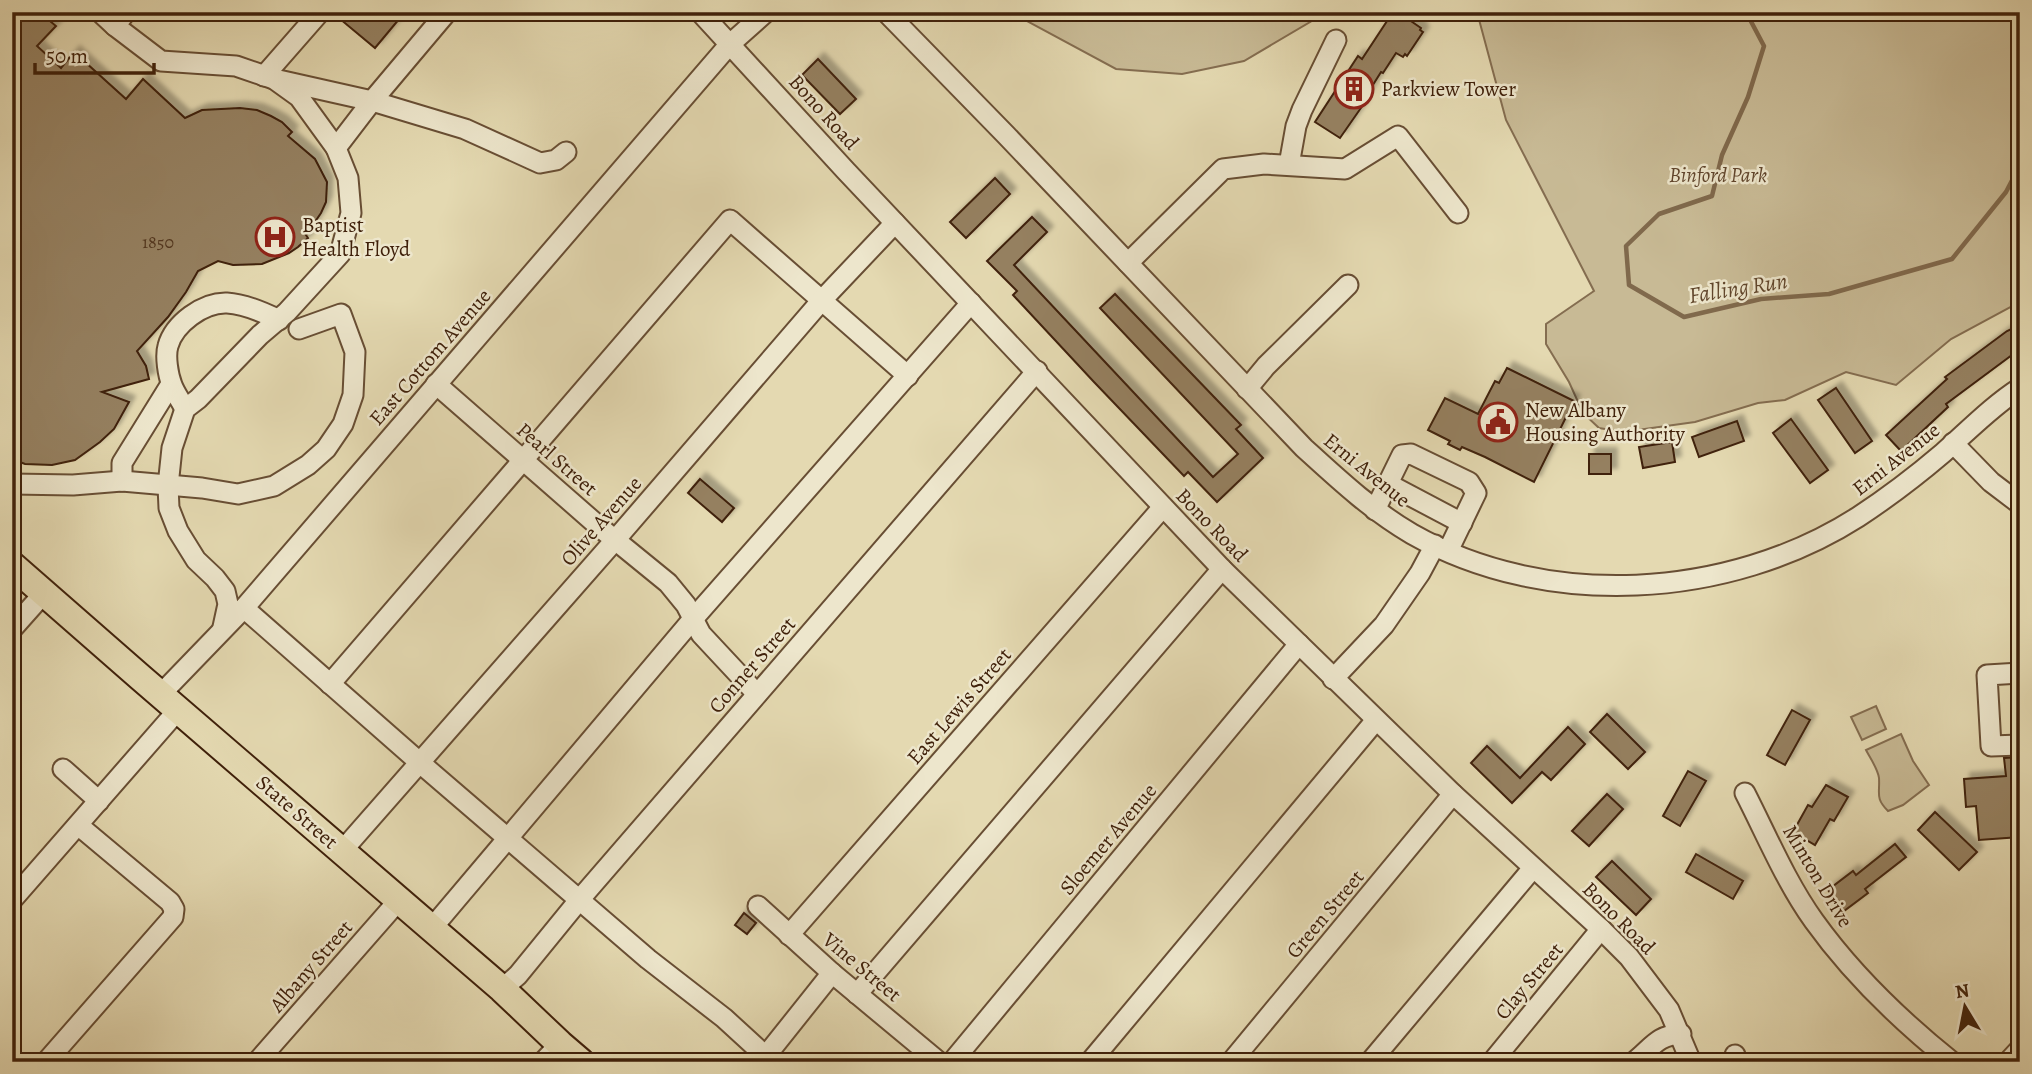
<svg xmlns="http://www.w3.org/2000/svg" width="2032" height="1074" viewBox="0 0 2032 1074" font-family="Alegreya,serif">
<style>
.green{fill:#c8ba95;stroke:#846d50;stroke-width:2}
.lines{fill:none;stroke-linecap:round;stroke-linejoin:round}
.stream{stroke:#80694c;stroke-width:4.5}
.building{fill:#958061;stroke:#3f200a;stroke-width:2;filter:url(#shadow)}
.minor-casing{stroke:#684e34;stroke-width:23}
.major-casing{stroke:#3f200a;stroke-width:30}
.minor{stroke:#ede6cc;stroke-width:19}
.major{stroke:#e4d9b1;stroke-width:26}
.labels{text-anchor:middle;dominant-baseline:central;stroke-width:5;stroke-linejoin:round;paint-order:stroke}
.number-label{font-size:18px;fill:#543820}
.poi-label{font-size:21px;fill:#3f200a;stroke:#ede6cc;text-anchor:start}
.street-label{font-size:21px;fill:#3f200a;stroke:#ede6cc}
.park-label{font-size:21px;font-style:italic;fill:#61462d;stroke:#ede6cc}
.water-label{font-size:23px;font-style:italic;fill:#60452b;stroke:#ede6cc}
</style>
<defs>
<filter id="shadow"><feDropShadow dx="6" dy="-6" stdDeviation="2" flood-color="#0004"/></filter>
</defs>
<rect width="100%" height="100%" fill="#e4d9b1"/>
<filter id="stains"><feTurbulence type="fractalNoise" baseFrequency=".00286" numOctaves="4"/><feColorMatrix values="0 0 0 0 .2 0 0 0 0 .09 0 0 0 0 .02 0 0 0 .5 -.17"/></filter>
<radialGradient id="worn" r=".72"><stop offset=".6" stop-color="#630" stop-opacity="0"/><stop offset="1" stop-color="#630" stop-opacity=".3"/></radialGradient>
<g class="green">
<path d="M1010,12H1327L1244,61L1182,74L1116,69Z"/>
<path d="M1477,12H2020V302L1951,339L1896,385L1846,372L1785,400L1758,403L1695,422L1623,432L1599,428L1583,413L1569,382L1546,344V324L1594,291L1506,120Z"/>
<path d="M1876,706L1886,729L1862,740L1851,717Z"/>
<path d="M1901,734L1913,761L1929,785L1903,805L1888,811C1875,798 1880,794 1879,778C1878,769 1870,758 1866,750Z"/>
</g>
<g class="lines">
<path class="stream" d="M1746,12L1764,46L1748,97L1722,155L1712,196L1659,214L1626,246L1629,285L1684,317L1761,299L1829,294L1952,259L2006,192L2020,165"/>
</g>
<g class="building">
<path d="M23,12H39L56,26L37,46L61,68L74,52L126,99L143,79L185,118L202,110L240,108L257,110L271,116L282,122L292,132L288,136L315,159L327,182L326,202L321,213L306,235L308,238L298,247L289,253L262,264L233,265L218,261L198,271L186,292L168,317L137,351L146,366L149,379L102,392L129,402L114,429L100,442L75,460L52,465L25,464L12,459V24Z"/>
<path d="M346,12H405L375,48L340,19Z"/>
<path d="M1393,12H1397L1405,17L1421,28L1420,30L1423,32L1407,56L1405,54L1403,57L1396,53L1383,73L1381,72L1361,104L1363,105L1340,138L1315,122L1358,56L1362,59Z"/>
<path d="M818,59L856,99L840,114L802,75Z"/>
<path d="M995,178L1010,194L966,238L950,222Z"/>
<path d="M1032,217L1047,232L1014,265L1213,477L1238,454L1100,308L1115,294L1241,425L1236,429L1263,458L1217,502L1188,472L1184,476L1094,382L1013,295L1017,291L987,261Z"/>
<path d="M2020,325V349L1946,404L1948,407L1901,451L1886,435L1947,379L1945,377L2007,331Z"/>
<path d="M1507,368L1574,401L1534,482L1485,457L1462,447L1460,450L1448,444L1450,441L1428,430L1445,398L1478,414L1495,381L1499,383Z"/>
<path d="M1836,388L1872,441L1855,453L1818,400Z"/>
<path d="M1791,419L1828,470L1810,483L1773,433Z"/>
<path d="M1737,421L1744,441L1699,457L1692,437Z"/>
<path d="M1672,442L1675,462L1643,468L1639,447Z"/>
<rect x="1589" y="454" width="22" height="20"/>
<path d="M700,479L734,508L722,522L688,493Z"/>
<path d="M1792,710L1810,720L1785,765L1767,755Z"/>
<path d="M1607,714L1645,752L1628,769L1590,732Z"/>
<path d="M1568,727L1585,744L1551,780L1542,772L1512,803L1471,763L1487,746L1520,778Z"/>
<path d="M2020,757V837L1979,840L1976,806L1966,807L1964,779L2006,776L2004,758Z"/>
<path d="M1688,771L1706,781L1680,826L1663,816Z"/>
<path d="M1826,785L1848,797L1834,821L1830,819L1815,845L1793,832L1808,805L1812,807Z"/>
<path d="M1607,794L1623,809L1589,846L1572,831Z"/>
<path d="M1935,812L1977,852L1959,870L1918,830Z"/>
<path d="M1895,844L1906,857L1865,889L1868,893L1844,911L1828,890L1853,871L1856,875Z"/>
<path d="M1696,854L1743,881L1733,899L1686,872Z"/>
<path d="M1612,861L1651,899L1636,915L1596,877Z"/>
<path d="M744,913L756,923L747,934L735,925Z"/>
</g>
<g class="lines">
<defs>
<g id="minor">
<path d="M100,12L115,26"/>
<path d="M126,12L115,26L161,61L236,66L274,79L299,97L336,148"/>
<path d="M700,12L846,171L1222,569L1453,794L1601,929L1629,957L1669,1010L1691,1062"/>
<path d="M886,12L1006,135L1304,448C1338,479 1371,510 1412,534C1546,610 1728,600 1858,517C1887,498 1916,476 1943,453C1968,431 1992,406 2020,388"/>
<path d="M264,76L320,12"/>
<path d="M274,79L372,101L465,129L540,163L556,160L566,152"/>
<path d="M1289,165L1296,126L1302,110L1336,40"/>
<path d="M1128,263L1223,169L1264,164L1345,169L1398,136L1458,213"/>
<path d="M436,384L603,530L668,583L686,605L701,634L757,694"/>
<path d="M1247,389L1266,366L1348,285"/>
<path d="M185,409C181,401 175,393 172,385C168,375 165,356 168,346C174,324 203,302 227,303C245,304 263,312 279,320"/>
<path d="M1953,443L1991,482L2020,504"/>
<path d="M122,481V463L171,384"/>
<path d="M12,484L73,485L122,481L202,488L238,494L274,486L308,465L326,449L343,424L353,395L355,352L341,314L299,329"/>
<path d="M1388,484L1462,523"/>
<path d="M1375,510L1402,455L1411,454L1469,482L1476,493L1448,551"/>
<path d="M244,608L426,768L648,959L724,1018L772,1062"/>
<path d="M223,627L228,604L225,591L215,578L196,560L178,531L169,508L168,486L172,448L185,409L198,399L260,335L287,312L340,254L351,213L348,178L336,148L372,101L447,12"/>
<path d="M12,629L44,593"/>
<path d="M2020,673L1987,675L1991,746L2020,745"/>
<path d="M1333,679L1384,625L1420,573L1435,545"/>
<path d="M330,684L730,220L908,376"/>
<path d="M160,695L244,608L729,45L766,12"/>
<path d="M63,769L99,801"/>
<path d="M1745,793C1767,836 1786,882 1814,921C1852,974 1901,1021 1952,1062"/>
<path d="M342,851L616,539L822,300L895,223"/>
<path d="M12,900L178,710"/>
<path d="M758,906L832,973L939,1062"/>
<path d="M432,928L693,619L971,303"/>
<path d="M789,935L1163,507"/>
<path d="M502,989L518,975L580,899L1037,371"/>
<path d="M857,994L1222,569"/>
<path d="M1735,1055L1737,1062"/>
<path d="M46,1062L173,917L174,909L170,902L78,825"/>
<path d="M257,1062L399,900"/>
<path d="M543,1062L560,1044"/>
<path d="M761,1062L832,973"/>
<path d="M952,1062L1299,644"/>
<path d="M1090,1062L1376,720"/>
<path d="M1231,1062L1453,794"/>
<path d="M1370,1062L1533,868"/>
<path d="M1492,1062L1601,929"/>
<path d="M1634,1062C1652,1048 1657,1035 1681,1034"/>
<path d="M2008,1062L2020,1049"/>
</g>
<path id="major" d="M12,565L140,677L502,989L560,1044L581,1062"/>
</defs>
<use href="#minor" class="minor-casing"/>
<use href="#major" class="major-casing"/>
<use href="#minor" class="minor"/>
<use href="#major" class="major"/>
</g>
<defs>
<symbol id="building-ring" viewBox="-11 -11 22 22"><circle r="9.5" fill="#ede6cc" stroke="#8f2418" stroke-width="1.5"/><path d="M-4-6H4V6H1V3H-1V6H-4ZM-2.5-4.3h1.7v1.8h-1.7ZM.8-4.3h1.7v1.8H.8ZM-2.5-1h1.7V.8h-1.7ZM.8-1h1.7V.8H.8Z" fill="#8f2418"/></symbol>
<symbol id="hospital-ring" viewBox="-11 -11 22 22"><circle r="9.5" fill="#ede6cc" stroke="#8f2418" stroke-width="1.5"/><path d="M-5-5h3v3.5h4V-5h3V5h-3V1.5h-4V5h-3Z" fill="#8f2418"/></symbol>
<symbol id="civic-ring" viewBox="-11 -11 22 22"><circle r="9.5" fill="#ede6cc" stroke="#8f2418" stroke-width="1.5"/><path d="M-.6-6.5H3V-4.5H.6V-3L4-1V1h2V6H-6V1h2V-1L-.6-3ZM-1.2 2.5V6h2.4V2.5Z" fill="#8f2418"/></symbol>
</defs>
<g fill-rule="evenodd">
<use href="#building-ring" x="1332" y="67" width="44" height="44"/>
<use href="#hospital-ring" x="253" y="215" width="44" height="44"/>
<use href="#civic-ring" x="1476" y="400" width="44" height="44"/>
</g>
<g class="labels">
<g class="number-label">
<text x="158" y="242">1850</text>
</g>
<g class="poi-label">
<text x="1381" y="89">Parkview Tower</text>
<text x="302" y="225">Baptist<tspan x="302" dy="24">Health Floyd</tspan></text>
<text x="1525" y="410">New Albany<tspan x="1525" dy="24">Housing Authority</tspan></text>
</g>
<g class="street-label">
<text transform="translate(824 112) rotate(48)">Bono Road</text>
<text transform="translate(430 357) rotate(-49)">East Cottom Avenue</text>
<text transform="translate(557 459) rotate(41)">Pearl Street</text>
<text transform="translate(1896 459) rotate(-38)">Erni Avenue</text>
<text transform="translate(1367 470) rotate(39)">Erni Avenue</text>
<text transform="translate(601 521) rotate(-49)">Olive Avenue</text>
<text transform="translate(1212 525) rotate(46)">Bono Road</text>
<text transform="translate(752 665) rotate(-49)">Conner Street</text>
<text transform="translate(959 706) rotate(-49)">East Lewis Street</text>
<text transform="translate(297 812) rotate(41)">State Street</text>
<text transform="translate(1108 839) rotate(-50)">Sloemer Avenue</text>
<text transform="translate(1818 876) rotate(59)">Minton Drive</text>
<text transform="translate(1325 914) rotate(-50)">Green Street</text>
<text transform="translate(1619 918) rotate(45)">Bono Road</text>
<text transform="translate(311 966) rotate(-49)">Albany Street</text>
<text transform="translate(862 967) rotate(40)">Vine Street</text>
<text transform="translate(1529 981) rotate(-50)">Clay Street</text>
</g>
<g class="park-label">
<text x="1718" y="175">Binford Park</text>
</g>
<g class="water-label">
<text transform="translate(1738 288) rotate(-9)">Falling Run</text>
</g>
</g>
<rect width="2032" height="1074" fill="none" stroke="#e4d9b1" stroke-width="42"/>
<rect x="14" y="14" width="2004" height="1046" fill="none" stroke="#3f200a" stroke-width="3.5"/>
<rect x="21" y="21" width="1990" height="1032" fill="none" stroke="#3f200a" stroke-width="2"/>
<g transform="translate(1965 1007) rotate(350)" stroke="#ede6cc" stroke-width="5" paint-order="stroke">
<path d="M0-5L12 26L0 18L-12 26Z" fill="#3f200a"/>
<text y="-10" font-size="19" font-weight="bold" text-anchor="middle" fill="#3f200a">N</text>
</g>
<path d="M35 63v10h119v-10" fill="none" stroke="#3f200a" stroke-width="3.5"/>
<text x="46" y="63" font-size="21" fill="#3f200a" stroke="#ede6cc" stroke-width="5" paint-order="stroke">50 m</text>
<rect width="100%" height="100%" filter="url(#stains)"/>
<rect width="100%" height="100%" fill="url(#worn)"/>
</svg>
